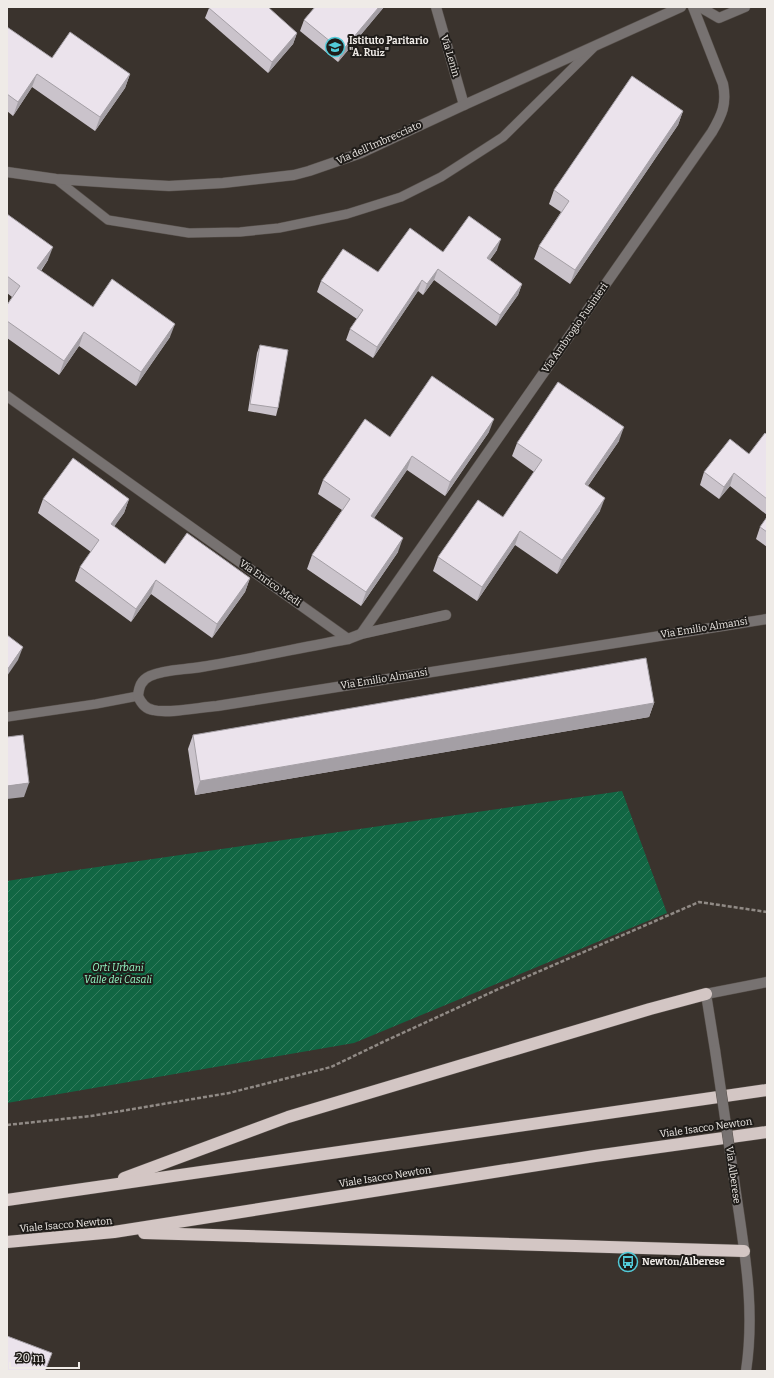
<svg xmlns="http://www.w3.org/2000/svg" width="774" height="1378" viewBox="0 0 774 1378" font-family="Bitter,serif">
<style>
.garden{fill:url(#garden-furrows)}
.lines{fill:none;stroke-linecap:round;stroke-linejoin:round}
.lane-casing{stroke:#57504b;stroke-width:10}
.street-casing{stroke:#57504b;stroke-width:11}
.highway-casing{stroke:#57504b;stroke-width:13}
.path{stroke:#908a85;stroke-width:2.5;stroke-dasharray:4 2;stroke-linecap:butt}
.lane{stroke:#777271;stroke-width:9}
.street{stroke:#777271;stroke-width:10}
.highway{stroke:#d3c6c4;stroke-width:12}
.street-bridge-casing{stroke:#57504b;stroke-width:11;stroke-linecap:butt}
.street-bridge{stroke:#777271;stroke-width:10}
.wall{fill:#cac3cb}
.shaded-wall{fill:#a49fa5}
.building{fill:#ebe3ec;stroke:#a49fa5}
.labels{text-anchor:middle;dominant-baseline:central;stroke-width:4;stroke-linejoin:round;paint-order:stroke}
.poi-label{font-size:10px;font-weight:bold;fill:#efebe7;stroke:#1f1c19;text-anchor:start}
.street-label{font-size:10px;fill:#efebe7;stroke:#1f1c19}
.park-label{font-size:10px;font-style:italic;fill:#95fac6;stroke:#1f1c19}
</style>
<defs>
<pattern id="garden-furrows" width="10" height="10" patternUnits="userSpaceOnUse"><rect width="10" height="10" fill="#116643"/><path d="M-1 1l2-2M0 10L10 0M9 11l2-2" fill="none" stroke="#347c5e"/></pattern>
</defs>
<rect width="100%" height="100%" fill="#3a332d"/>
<path class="garden" d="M622,791L667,913L354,1043L7,1103V881L70,871Z"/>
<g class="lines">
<defs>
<g id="lane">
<path d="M56,179L108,220L189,233L240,232L279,228L347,214L401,197L441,177L503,137L593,48"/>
<path d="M7,717L96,704L138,696"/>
</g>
<g id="street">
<path d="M436,7L464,105"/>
<path d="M700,7L719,18L745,7"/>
<path d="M7,172L56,179L116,183L169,186L223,183L294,175L309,171L361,153L464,105L681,7"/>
<path d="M7,396L348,639"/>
<path d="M446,615L361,634L348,639C299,648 250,659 201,667C184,670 165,669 150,676C141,680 139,687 138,696C141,703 146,709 153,710C168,714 201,707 217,706L767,619"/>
<path d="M361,634L712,132C722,115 727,104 723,84L693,7"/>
<path d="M715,1050L706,994L767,982"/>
<path d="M734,1179C743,1245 756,1304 746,1371"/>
</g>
<g id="highway">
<path d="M124,1178L288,1117L650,1009L706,994"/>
<path d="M7,1200L767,1090"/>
<path d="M144,1233L744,1251"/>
<path d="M7,1242L114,1232L595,1156L767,1132"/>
</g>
</defs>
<use href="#lane" class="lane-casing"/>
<use href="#street" class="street-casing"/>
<use href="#highway" class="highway-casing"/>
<path class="path" d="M7,1125L91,1116L229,1093L331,1067L383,1042L503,987L699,902L767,912"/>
<use href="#lane" class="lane"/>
<use href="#street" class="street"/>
<use href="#highway" class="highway"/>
<defs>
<path id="street-bridge" d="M715,1050L734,1179"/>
</defs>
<use href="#street-bridge" class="street-bridge-casing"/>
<use href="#street-bridge" class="street-bridge"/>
</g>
<g class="wall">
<path d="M315,7H384L338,62L300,31L304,20Z"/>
<path d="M209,8L297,33L293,44L268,73L205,18Z"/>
<path d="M7,27L52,58L130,74L125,88L95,131L32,87L13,116L7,111Z"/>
<path d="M683,111L678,125L570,284L534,259L539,246L561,212L549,204L554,190Z"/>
<path d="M7,214L48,260L41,271L93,307L170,337L136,386L79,346L59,375L7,338V305L12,297L7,293Z"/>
<path d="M497,250L490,260L522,284L518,295L496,326L434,280L423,295L418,291L373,358L346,340L350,329L357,319L317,292L321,281L378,272L443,252Z"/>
<path d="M260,345L278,408L276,416L248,411L257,353Z"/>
<path d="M489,432L445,496L407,470L374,518L398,552L361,606L307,569L312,555L342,510L318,494L323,480Z"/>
<path d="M767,435V515L730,486L719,499L700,485L704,472L749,454Z"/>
<path d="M619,441L588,486L600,511L557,574L515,545L477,601L433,571L438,557L503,517L534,472L512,456L517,443Z"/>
<path d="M43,499H129L124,513L114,526L165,564L250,578L245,592L212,638L151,594L131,622L75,581L80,567L91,552L38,513Z"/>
<path d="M767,517V547L756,539L760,527Z"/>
<path d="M654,703L649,717L195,795L188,749L193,735Z"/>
</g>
<g class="shaded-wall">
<path d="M379,7H384L338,62L342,51Z"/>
<path d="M297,33L293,44L268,73L272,62Z"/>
<path d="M37,74L32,87L13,116L18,102Z"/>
<path d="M130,74L125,88L95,131L100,117Z"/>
<path d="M683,111L678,125L570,284L575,270Z"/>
<path d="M501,239L497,250L483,269L487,258Z"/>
<path d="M53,247L48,260L32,282L37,268Z"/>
<path d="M438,269L434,280L423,295L427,284Z"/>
<path d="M422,280L418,291L373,358L377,347Z"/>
<path d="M522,284L518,295L496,326L500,315Z"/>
<path d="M175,324L170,337L136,386L141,372Z"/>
<path d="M84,332L79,346L59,375L64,361Z"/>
<path d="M494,419L489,432L445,496L450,482Z"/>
<path d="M624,427L619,441L580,497L585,484Z"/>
<path d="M412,456L407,470L366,530L371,516Z"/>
<path d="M734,473L730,486L719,499L724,487Z"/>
<path d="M605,498L600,511L557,574L562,560Z"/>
<path d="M129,499L124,513L106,538L111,524Z"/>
<path d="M520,531L515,545L477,601L482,587Z"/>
<path d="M403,538L398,552L361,606L366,592Z"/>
<path d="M250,578L245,592L212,638L217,624Z"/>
<path d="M156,580L151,594L131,622L136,609Z"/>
<path d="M23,647L18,660L7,676V670Z"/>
<path d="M654,703L649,717L195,795L200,781Z"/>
<path d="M29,783L24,797L7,799V786Z"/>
</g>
<g class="building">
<path d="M210,7H268L297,33L272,62L209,8Z"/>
<path d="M315,7H379L342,51L304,20Z"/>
<path d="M7,27L52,58L70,32L130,74L100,117L37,74L18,102L7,94Z"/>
<path d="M632,76L683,111L575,270L539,246L569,201L554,190Z"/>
<path d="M7,214L53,247L37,268L93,307L112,279L175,324L141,372L84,332L64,361L7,321V305L20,286L7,276Z"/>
<path d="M469,216L501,239L487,258L522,284L500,315L438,269L427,284L422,280L377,347L350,329L363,310L321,281L343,249L378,272L410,228L443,252Z"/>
<path d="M260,345L288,350L278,408L250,404Z"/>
<path d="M432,376L494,419L450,482L412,456L371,516L403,538L366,592L312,555L350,499L323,480L365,419L390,437Z"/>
<path d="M558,382L624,427L585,484L605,498L562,560L520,531L482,587L438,557L478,500L503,517L542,460L517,443Z"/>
<path d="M765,433L767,435V499L734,473L724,487L704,472L730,439L749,454Z"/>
<path d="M73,458L129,499L111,524L165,564L187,533L250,578L217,624L156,580L136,609L80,567L99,540L43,499Z"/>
<path d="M767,517V532L760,527Z"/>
<path d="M7,635L23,647L7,670Z"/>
<path d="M646,658L654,703L200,781L193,735Z"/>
<path d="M23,735L29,783L7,786V737Z"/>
<path d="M7,1336L52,1353L45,1371H7Z"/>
</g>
<defs>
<symbol id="school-ring" viewBox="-11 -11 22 22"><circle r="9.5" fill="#1f1c19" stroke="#52cbd9" stroke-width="1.5"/><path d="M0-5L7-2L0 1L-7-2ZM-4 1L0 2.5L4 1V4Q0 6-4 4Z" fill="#52cbd9"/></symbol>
<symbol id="bus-ring" viewBox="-11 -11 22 22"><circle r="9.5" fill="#1f1c19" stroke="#52cbd9" stroke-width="1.5"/><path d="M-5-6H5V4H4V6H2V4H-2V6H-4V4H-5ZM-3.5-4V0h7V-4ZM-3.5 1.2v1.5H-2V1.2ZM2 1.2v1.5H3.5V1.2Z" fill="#52cbd9"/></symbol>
</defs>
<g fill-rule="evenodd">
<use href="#school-ring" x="324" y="36" width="22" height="22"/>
<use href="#bus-ring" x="617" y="1251" width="22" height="22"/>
</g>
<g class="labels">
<g class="poi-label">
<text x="349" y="41">Istituto Paritario<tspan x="349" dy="12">"A. Ruiz"</tspan></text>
<text x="642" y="1262">Newton/Alberese</text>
</g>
<g class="street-label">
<text transform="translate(450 56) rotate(73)">Via Lenin</text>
<text transform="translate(379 143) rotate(-24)">Via dell'Imbrecciato</text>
<text transform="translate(575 328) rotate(-55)">Via Ambrogio Fusinieri</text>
<text transform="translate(270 583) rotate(35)">Via Enrico Medi</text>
<text transform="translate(704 628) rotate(-9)">Via Emilio Almansi</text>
<text transform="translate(384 679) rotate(-9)">Via Emilio Almansi</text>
<text transform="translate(706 1128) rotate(-8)">Viale Isacco Newton</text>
<text transform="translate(733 1175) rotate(82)">Via Alberese</text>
<text transform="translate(385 1177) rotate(-9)">Viale Isacco Newton</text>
<text transform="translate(66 1225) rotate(-5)">Viale Isacco Newton</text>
</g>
<g class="park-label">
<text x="118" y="968">Orti Urbani<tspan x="118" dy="12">Valle dei Casali</tspan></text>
</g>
</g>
<rect width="774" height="1378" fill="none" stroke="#efebe7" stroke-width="16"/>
<path d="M10 1362v6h69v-6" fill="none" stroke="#efebe7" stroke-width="2"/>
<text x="16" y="1362" font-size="12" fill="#efebe7" stroke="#1f1c19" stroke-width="3" paint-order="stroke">20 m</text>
</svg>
